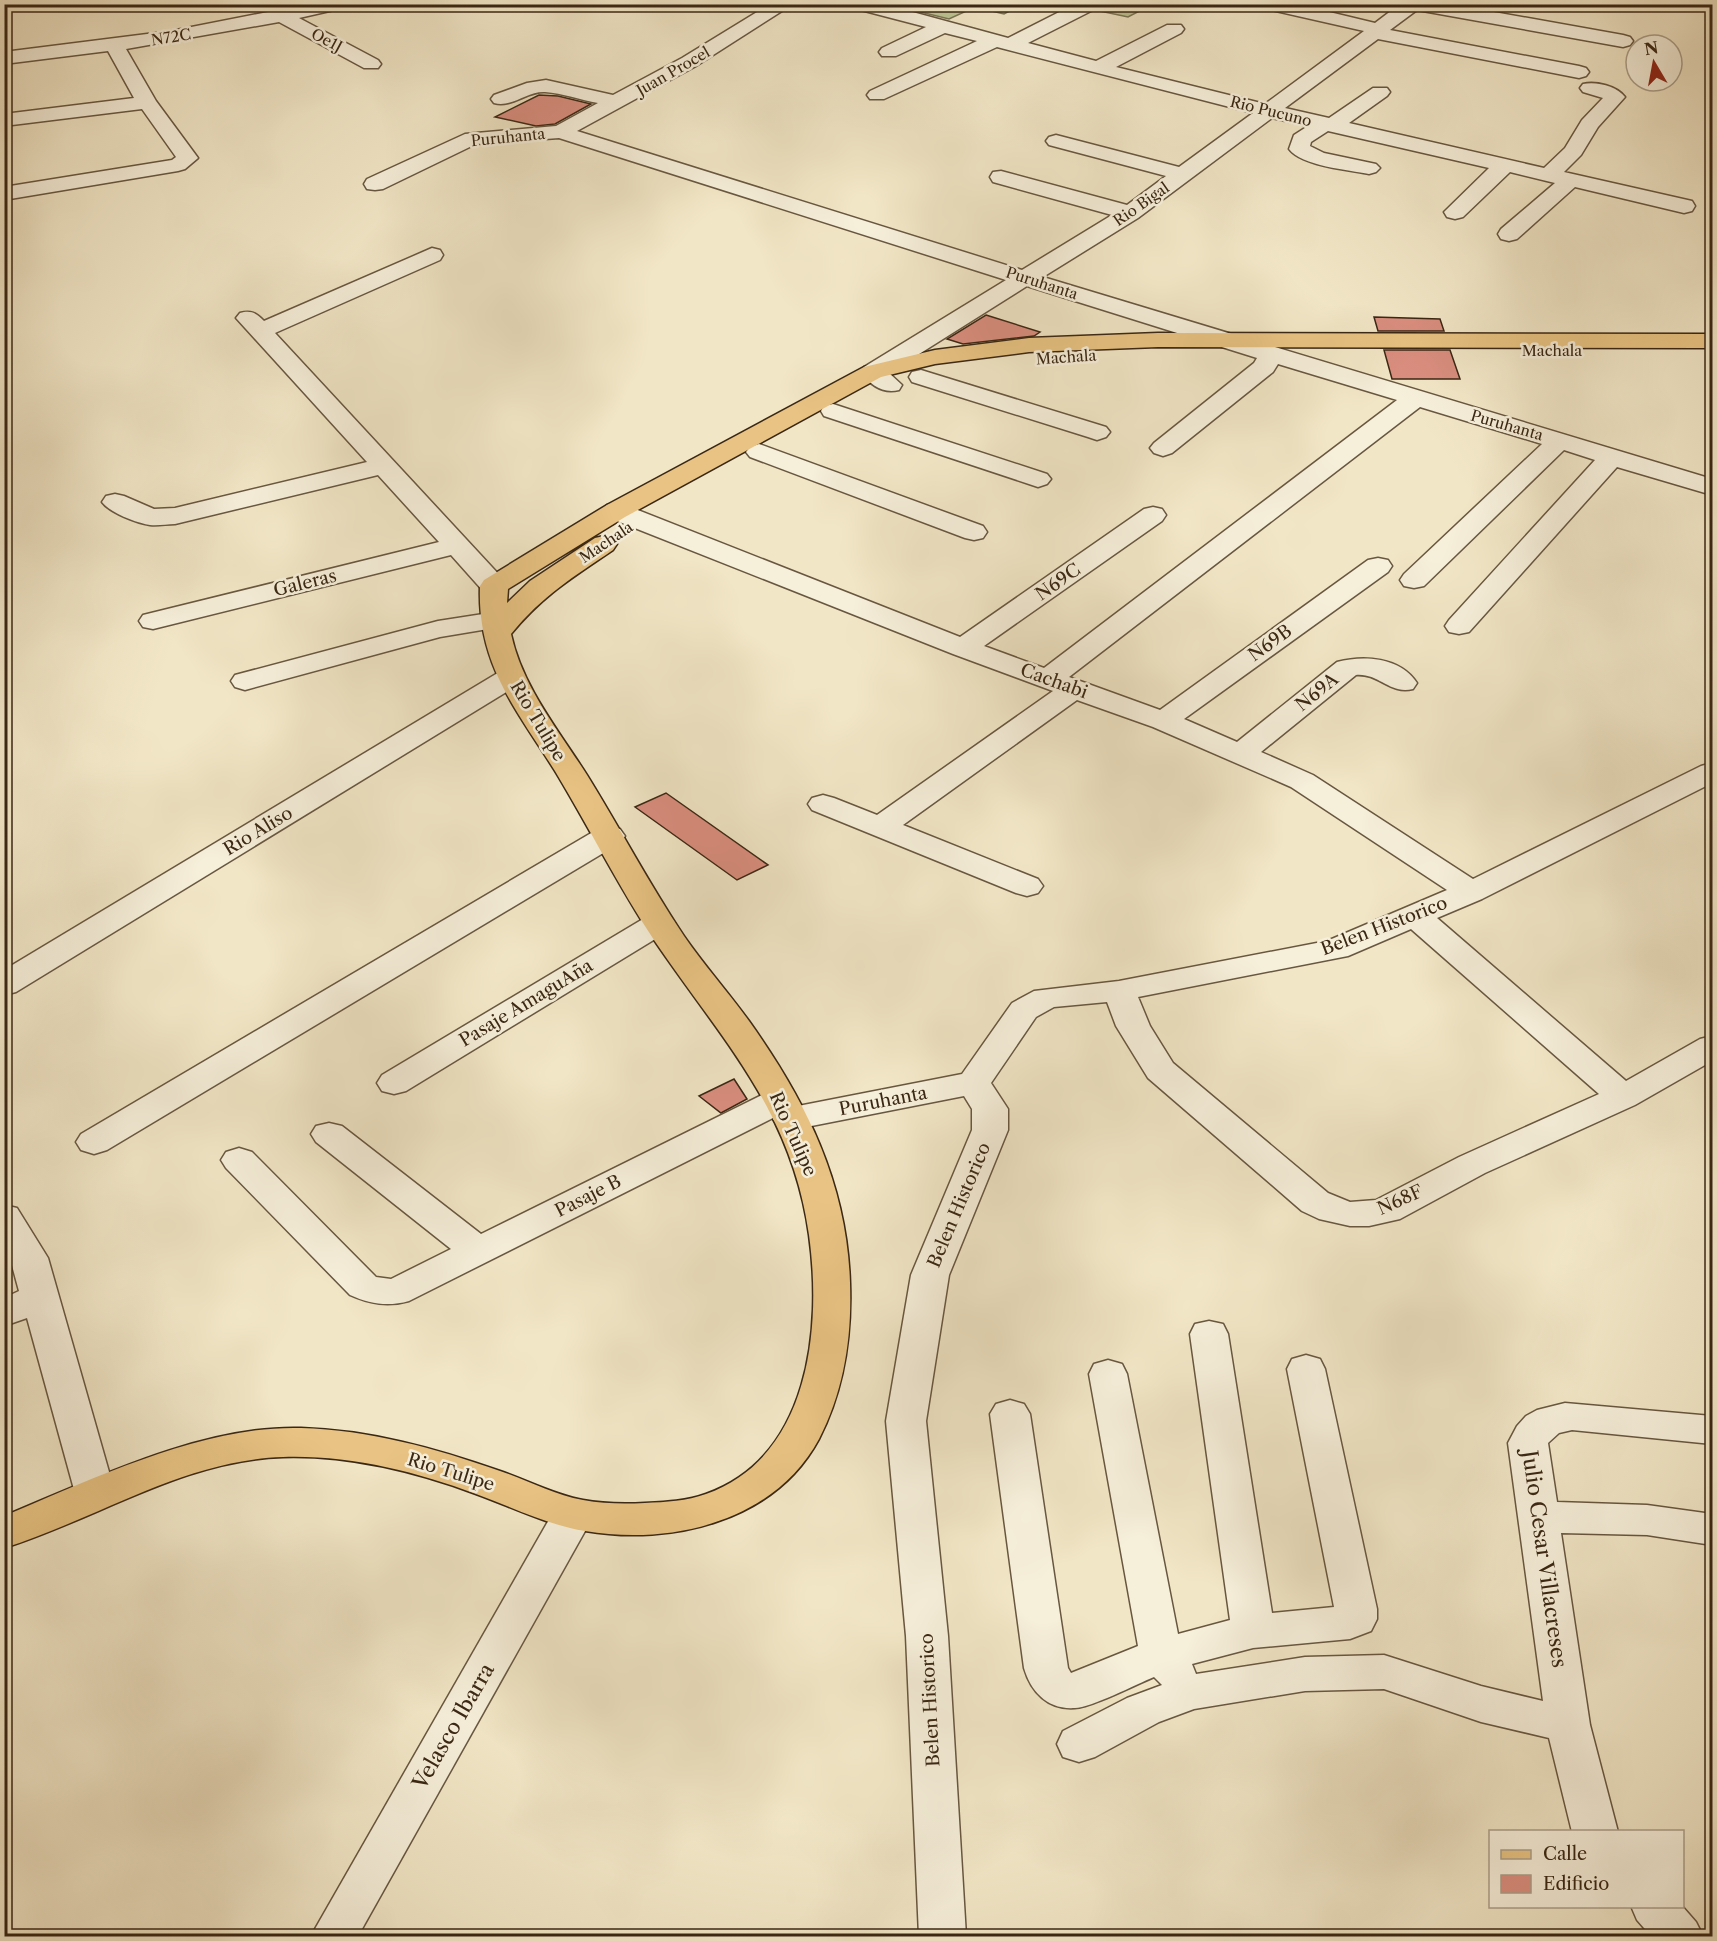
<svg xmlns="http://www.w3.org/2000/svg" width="1717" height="1941" viewBox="0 0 1717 1941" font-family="'Libre Caslon Text',serif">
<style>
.green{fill:#bcc493;stroke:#7b7654;stroke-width:1.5}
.building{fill:#da8e7f;stroke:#3a2714;stroke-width:1.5}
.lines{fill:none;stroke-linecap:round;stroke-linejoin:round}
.minor-casing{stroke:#685740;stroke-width:3}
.major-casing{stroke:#3a2714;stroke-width:3}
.minor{fill:#f6efda;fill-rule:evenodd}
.major{fill:#e8c383;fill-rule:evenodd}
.labels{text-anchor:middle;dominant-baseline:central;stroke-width:5;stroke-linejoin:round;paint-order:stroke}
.far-street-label{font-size:15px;fill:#3a2714;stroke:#f6efda}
.street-label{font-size:18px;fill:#3a2714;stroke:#f6efda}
.near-street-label{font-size:21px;fill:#3a2714;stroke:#f6efda}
</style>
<rect width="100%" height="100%" fill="#f1e6c6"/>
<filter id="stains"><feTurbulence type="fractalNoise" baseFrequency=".00333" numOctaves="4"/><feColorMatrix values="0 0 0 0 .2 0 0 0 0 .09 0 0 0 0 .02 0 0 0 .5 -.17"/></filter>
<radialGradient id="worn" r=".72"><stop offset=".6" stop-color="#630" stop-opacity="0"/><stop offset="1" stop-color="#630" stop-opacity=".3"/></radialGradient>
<g class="green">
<path d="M892,5H1021L1004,14L975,7L949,19Z"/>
<path d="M1097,5H1151L1128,17L1090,9Z"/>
</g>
<g class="building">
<path d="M539,95L558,96L591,104L555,124L536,126L495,117Z"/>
<path d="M986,315L1040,332L1034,336L963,344L947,339Z"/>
<path d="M1374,317L1440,319L1444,331H1378Z"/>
<path d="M1384,350H1450L1460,379H1392Z"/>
<path d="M666,793L768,865L737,880L635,807Z"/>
<path d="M734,1079L747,1099L721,1113L699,1096Z"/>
</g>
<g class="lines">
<defs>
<g id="minor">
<path d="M309,4H345L343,8L299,18L378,60L381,64L378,68H364L279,22L126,49L156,101L198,158L185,169L178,171L4,200V187L172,160L176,157L142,109L4,126V114L134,98L108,51L4,64V52L171,31Z"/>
<path d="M487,4H506V5L504,9C496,11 491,11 487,4Z"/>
<path d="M770,4H793L696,66L577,131L1022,270L1112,215L993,182L990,177L993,172L1001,171L1127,205L1166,176L1049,145L1046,141L1049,137L1056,135L1179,167L1253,113L997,47L884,99H870L867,95L870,91L977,41L945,33L896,56H882L879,52L882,48L926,27L853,8L851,4H883L1008,38L1075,4H1099L1097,8L1028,43L1096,61L1167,25H1181L1184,29L1181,33L1116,67L1265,104L1364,31L1262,8L1260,4H1296L1375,23L1400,4H1449L1623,35L1630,37L1633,41L1630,45L1623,47L1417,10L1390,30L1579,66L1586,68L1589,72L1586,76L1579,78L1378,39L1285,108L1329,118L1373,88H1387L1390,92L1387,96L1349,123L1544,168L1565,148L1582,120L1603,98L1583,92L1580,88L1583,84C1596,81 1617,86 1625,97L1598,127L1581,155L1564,172L1692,201L1695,206L1692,211L1684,213L1575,187L1517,239L1509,241L1501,239L1498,234L1501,229L1555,183L1510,172L1463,217L1455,219L1447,217L1444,212L1489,168L1328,131L1311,142L1310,146L1324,153L1376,164L1380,168L1376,172L1369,174C1349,170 1301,166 1289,149L1294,135L1308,126L1272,118L1138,218L1043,277L1712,479V495L1617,467L1469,632L1459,634L1449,632L1445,626L1449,620L1595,460L1564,450L1424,586L1414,588L1404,586L1400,580L1404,574L1542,444L1420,407L1069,677L1160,710L1368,560L1378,558L1388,560L1392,566L1388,572L1184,719L1237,742L1337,662C1364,655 1400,657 1417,683L1413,689C1390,695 1379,673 1356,675L1261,752L1313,775L1473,879L1701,766L1712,763V783L1482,899L1437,918L1626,1081L1700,1039L1712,1036V1061L1635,1105L1485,1173L1400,1219L1369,1226H1350L1319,1219L1302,1211L1148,1078L1116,1026L1107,1002L1054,1007L1036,1017L991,1083L1008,1109V1130L949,1275L926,1421L948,1636L966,1936H919L906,1636L886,1421L911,1275L972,1130V1109L964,1096L791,1130L779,1127L773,1119L775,1117L409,1301C388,1307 370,1304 350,1295L226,1168L221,1160L226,1152L239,1148L252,1152L376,1277L391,1279L451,1249L316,1142L311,1134L316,1126L329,1123L342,1126L481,1234L768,1092L780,1089L792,1092L797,1100L793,1107L962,1074L1012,1003L1034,991L1119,981L1327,941L1447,890L1291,787L1153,727L1077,700L903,825L1038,879L1043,886L1038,893L1027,896L1016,893L812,810L808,804L812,798L823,795L834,798L877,815L1053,691L953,654L607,517L603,511L607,505L616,503L625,505L960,637L1144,509L1153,507L1162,509L1166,515L1162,521L984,646L1044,668L1397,400L1278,364L1273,372L1172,453L1163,456L1154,453L1150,448L1154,443L1254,363L1257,358L1027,286L889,373L902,385L899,390C883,394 870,385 861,372L864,367L1006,280L559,138L476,144L383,189L375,190L367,189L364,184L367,179L465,134L556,126L598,103C581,100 562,93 545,92C527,91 512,108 494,103L491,99L494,95L527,83L546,80L613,95L682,58ZM1411,929L1599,1094L1459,1157L1376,1200L1350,1202L1328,1193L1173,1063L1150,1026L1138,997L1348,956Z"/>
<path d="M432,248L440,250L443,255L440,260L275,333L504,580L508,586L504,592L494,594L484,592L451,555L153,629L143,627L139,621L143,615L439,542L378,475L175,524C167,524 158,526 150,525C137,523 110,513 102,502L106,496L115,494L124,496L154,509L175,508L367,462L236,318L240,313C251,310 256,313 264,321Z"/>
<path d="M921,370L1106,427L1110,432L1106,437L1097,440L1088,437L912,382L909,377L912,372Z"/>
<path d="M833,404L1047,474L1051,479L1047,484L1038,487L1029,484L824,416L821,411L824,406Z"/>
<path d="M759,444L983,526L987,532L983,538L974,540L965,538L750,457L746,452L750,447Z"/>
<path d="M496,612L506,614L510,620L506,626L440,637L245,690L235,687L231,681L235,675L438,621Z"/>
<path d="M511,668L521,671L525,677L521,683L16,992L4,995V970L501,671Z"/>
<path d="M609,827L620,829L625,836L620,843L107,1150L94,1154L81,1150L76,1142L81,1134L598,829Z"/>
<path d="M659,913L670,916L675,923L670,930L406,1091L394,1094L382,1091L377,1083L382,1075L648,916Z"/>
<path d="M4,1205L17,1208L48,1258L115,1493L109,1504L95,1508L81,1504L75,1493L27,1318L4,1326V1298L19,1291L10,1258L4,1248Z"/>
<path d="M1209,1321L1223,1324L1228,1334L1272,1613L1334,1607L1287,1369L1292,1359L1306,1355L1320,1359L1325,1369L1377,1609V1619L1371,1631L1350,1639L1253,1648L1192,1664L1196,1674L1305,1657L1384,1655L1481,1686L1543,1701L1508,1443L1517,1426L1526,1416L1537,1410L1565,1403L1712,1416V1444L1572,1430L1559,1433L1548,1443L1557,1502L1647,1505L1712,1514V1545L1647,1535L1561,1533L1590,1725L1618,1832H1572L1549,1738L1481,1722L1384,1689L1305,1691L1194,1709L1159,1722L1095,1757L1079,1762L1063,1757L1057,1744L1063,1731L1127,1698L1162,1685L1154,1677C1137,1684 1090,1708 1075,1708C1048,1710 1031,1692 1024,1668L990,1414L996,1404L1010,1400L1024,1404L1030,1414L1068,1668L1071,1673L1138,1646L1089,1374L1094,1364L1108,1360L1122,1364L1127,1374L1178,1634L1230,1620L1190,1334L1195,1324Z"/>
<path d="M573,1500L588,1504L594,1515L358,1936H311L558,1504Z"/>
<path d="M1631,1906H1682L1696,1922L1703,1936H1651L1637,1920Z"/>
</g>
<path id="major" d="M1158,333L1712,334V348L1158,347L1029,352L935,364L881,377L625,517L508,589L507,603L530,581L595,538L604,536L613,538L617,544L613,550C572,578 543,595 511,634C522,686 559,731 587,775C620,828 649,884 684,936C704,965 728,992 749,1021C806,1101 847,1183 850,1283C852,1338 844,1390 819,1439C775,1521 672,1546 585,1531C547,1525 512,1507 476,1494C414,1471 349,1455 283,1457C183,1460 97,1519 4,1548V1516C93,1479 204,1425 301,1428C369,1430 435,1448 500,1471C527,1480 554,1495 583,1500C604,1504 625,1504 645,1503C666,1502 687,1501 706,1494C810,1457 822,1328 809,1235C792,1110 721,1039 654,940C618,886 589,827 555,771C516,709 477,664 480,586L484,580L607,505L864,367L935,350L1029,338Z"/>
</defs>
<use href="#minor" class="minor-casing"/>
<use href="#major" class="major-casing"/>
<use href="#minor" class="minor"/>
<use href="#major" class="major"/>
</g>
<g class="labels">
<g class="far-street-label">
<text transform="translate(171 37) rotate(-9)">N72C</text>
<text transform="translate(327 40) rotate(28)">Oe1J</text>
<text transform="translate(673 71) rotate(-30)">Juan Procel</text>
<text transform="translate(1271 111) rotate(14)">Rio Pucuno</text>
<text transform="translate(508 137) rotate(-6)">Puruhanta</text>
<text transform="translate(1141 204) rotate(-35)">Rio Bigal</text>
<text transform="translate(1042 283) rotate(18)">Puruhanta</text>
<text x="1552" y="350">Machala</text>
<text transform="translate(1066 357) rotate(-4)">Machala</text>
<text transform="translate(1507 425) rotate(16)">Puruhanta</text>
<text transform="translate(606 542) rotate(-34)">Machala</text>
</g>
<g class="street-label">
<text transform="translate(1058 582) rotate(-35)">N69C</text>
<text transform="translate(305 583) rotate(-14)">Galeras</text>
<text transform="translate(1270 643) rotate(-36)">N69B</text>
<text transform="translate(1054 681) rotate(20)">Cachabi</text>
<text transform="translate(1317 692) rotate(-39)">N69A</text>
<text transform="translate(538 721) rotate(59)">Rio Tulipe</text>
<text transform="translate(258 831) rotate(-31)">Rio Aliso</text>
<text transform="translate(1384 926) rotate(-21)">Belen Historico</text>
<text transform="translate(526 1003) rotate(-31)">Pasaje AmaguAña</text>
<text transform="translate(883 1101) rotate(-11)">Puruhanta</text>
<text transform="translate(793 1134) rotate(66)">Rio Tulipe</text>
<text transform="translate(588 1196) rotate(-27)">Pasaje B</text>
<text transform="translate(1400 1200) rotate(-24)">N68F</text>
<text transform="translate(959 1205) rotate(-67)">Belen Historico</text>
<text transform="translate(451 1472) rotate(17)">Rio Tulipe</text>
<text transform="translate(930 1700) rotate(-93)">Belen Historico</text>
</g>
<g class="near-street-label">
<text transform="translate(1545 1559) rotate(82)">Julio Cesar Villacreses</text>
<text transform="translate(453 1726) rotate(-60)">Velasco Ibarra</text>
</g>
</g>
<rect width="1717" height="1941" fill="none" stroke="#f1e6c6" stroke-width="24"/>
<rect x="6" y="6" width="1705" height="1929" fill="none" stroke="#3a2714" stroke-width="3"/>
<rect x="12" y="12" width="1693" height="1917" fill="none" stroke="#3a2714" stroke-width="1.5"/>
<rect x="1489" y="1830" width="195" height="78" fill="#f6efda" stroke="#ab9f8b" stroke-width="1.5"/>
<rect x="1501" y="1850" width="30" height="9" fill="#e8c383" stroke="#ab9f8b" stroke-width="1.5"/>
<text x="1543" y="1860" font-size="18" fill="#3a2714">Calle</text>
<rect x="1501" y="1875" width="30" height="18" fill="#da8e7f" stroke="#ab9f8b" stroke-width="1.5"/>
<text x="1543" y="1890" font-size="18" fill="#3a2714">Edificio</text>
<g transform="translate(1654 63) rotate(350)"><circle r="28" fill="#f6efda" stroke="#ab9f8b" stroke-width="1.5"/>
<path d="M0-4.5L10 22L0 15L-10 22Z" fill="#8f2418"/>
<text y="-9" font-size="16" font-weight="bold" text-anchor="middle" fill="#3a2714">N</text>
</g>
<rect width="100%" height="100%" filter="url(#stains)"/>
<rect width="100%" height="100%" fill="url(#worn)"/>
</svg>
